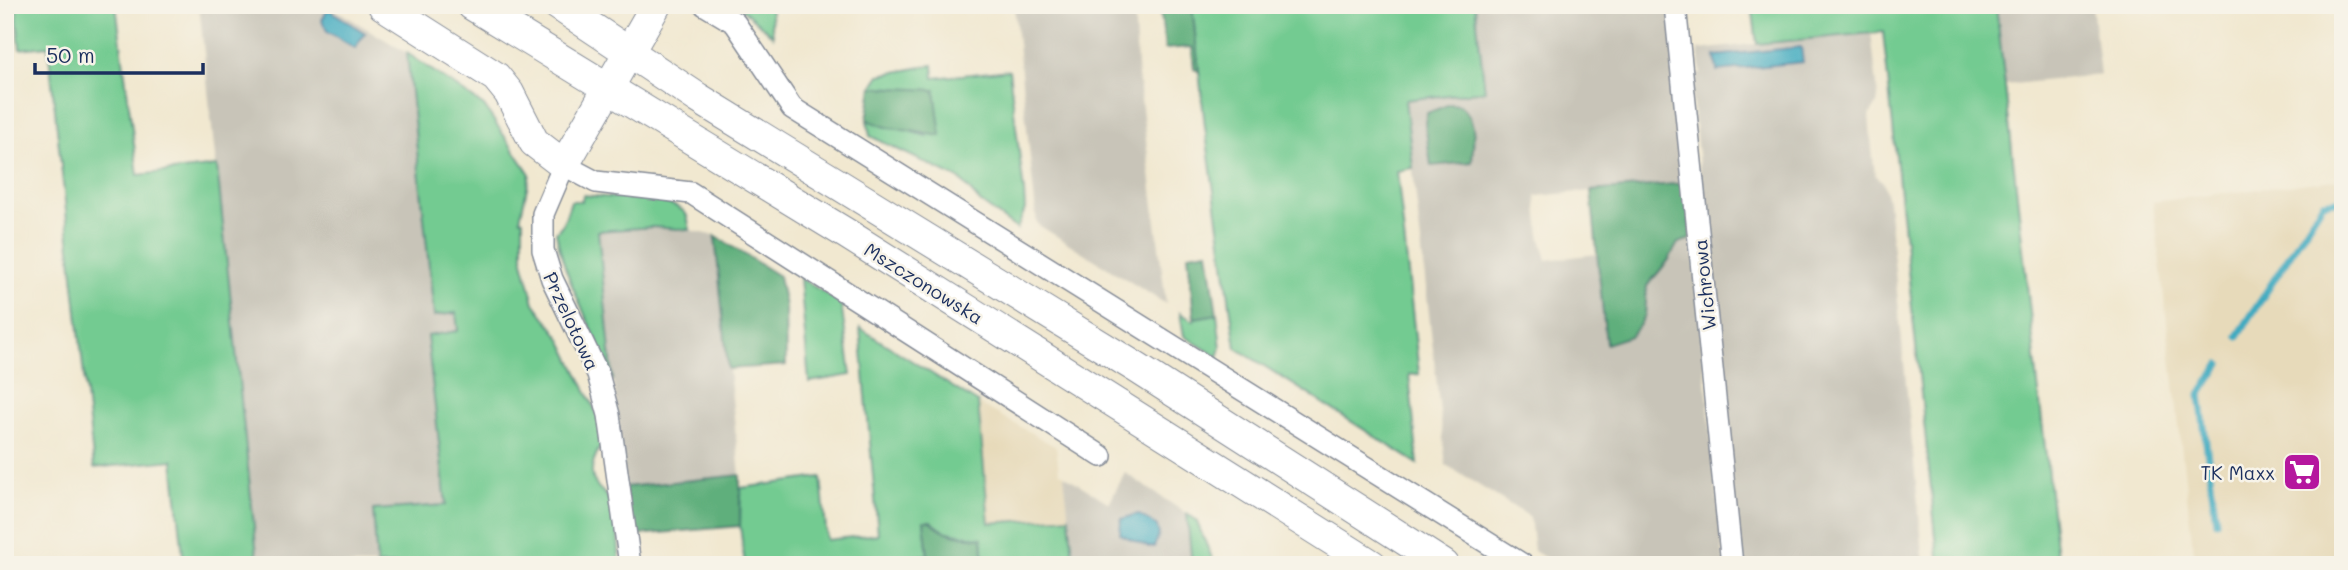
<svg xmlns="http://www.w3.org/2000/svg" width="2348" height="570" viewBox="0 0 2348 570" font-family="Mali,sans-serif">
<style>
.built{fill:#e7daba}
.industrial{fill:#c8c4b8;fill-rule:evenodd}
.green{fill:#73cb91;stroke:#477d78;stroke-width:2}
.forest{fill:#5eaf7b;stroke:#3c6f6c;stroke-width:2}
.water{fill:#40aac0;stroke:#2e6c8f;stroke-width:2}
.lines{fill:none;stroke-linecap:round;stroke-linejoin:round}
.stream{stroke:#40aac0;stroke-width:7}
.street-casing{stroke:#868c97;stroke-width:24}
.secondary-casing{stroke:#868c97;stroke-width:32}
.street{stroke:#fff;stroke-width:21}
.secondary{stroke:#fff;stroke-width:30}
.labels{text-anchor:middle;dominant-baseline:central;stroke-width:5;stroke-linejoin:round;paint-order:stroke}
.street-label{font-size:19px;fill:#1b2f5e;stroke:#f7f3e8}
.poi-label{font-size:19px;fill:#1b2f5e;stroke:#f7f3e8;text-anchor:end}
</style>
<rect width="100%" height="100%" fill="#f7f3e8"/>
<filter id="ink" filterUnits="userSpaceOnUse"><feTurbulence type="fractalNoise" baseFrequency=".0143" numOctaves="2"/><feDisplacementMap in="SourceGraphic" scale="14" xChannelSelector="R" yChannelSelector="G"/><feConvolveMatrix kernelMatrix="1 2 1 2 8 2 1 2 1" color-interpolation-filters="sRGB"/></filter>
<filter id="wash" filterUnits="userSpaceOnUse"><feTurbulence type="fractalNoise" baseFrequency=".00686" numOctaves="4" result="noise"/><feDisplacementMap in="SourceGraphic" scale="28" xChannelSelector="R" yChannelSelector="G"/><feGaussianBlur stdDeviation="1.57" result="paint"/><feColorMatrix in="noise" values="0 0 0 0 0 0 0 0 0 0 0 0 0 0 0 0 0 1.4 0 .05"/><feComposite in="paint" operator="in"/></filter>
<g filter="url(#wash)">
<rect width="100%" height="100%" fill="#f1e8d0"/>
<g class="built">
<path d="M2343,179V565H2195L2153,202Z"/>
<path d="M978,403L1056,447L1059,471L1064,475L1069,517L989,523Z"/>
</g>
<g class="industrial">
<path d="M199,5H328L407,53L434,316L456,313L544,565H258Z"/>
<path d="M1014,5H1134L1137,67L1166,304L1037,224Z"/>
<path d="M1475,5H1669L1724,565H1557L1534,551L1530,517L1446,465L1405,100L1485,91ZM1591,191L1597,254L1547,260L1540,235L1536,196Z"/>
<path d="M1996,5H2092L2100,75L2004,85Z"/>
<path d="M1871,32L1878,96L1877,104L1869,116L1872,150L1875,175L1883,182L1888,201L1924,565H1739L1690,74H1701L1698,50Z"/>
<path d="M653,227L690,230L715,236L740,475L625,487L598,231Z"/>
<path d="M1125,473L1187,514L1192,565H1074L1064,475L1109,503Z"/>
</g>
<g class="green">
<path d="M16,5H116L138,175L217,166L258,565H184L173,460L94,468L48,46L20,49Z"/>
<path d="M737,5H770L773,36Z"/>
<path d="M1192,5H1475L1485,91L1405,100L1413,168L1397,171L1419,374L1409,375L1418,464L1236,348L1205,127Z"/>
<path d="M1752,5H1996L2058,565H1939L1883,32L1757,44Z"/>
<path d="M407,53L484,106L530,174L520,219L523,220V261L534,303L561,339L604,428C606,445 591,455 592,474C594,490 608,492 613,505C619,521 618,547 620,565H377L373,510L446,505L427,336L458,331L456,313L434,316Z"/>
<path d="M933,65L934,78L1009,70L1024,192L1025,209L1017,229L980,202L961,180L870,136L867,120L927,136L894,88L872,87L880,75Z"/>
<path d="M583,195C607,199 672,195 686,214C688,218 689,225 690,230L653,227L598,231L613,381C596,331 565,284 556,232L563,224L571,201H582Z"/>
<path d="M800,278L841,303L851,375L809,382Z"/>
<path d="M1180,313L1194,321V318L1217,314L1221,348L1218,357L1184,336Z"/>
<path d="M860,328L978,403L989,523L1069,517L1074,565H984L982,538L942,531L931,521L924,522L928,555L883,561V565H745L740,526L741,488L821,477L827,540L878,534Z"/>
<path d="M1187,514L1196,520L1215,565H1192Z"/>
</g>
<g class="forest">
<path d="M1160,5H1192L1199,72L1194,68L1192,47L1165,49Z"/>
<path d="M872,87L935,90L941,136L886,127L867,120Z"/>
<path d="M1450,104L1460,105C1479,121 1473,140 1472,162L1431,166L1425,123L1427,113Z"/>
<path d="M1686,183L1691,239L1678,243L1668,261L1647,286L1645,316L1639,326L1631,336L1606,344L1591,191Z"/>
<path d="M715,236L779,276L785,306L786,365L728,369Z"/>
<path d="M1208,251L1217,314L1194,318L1188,254Z"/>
<path d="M740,475V526L638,535L629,517L625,487Z"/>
<path d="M924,521H931C946,536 962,536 982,538L984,565H883V561L928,555Z"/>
</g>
<g class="water">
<path d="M328,9L365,33L355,48L327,31L322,20Z"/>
<path d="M1801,47L1803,62L1717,71L1715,56Z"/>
<path d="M1138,514L1157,526L1159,535L1154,547H1148L1120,534L1121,519Z"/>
</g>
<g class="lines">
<g class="stream">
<path d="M2238,336L2323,203L2343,200"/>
<path d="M2216,521L2200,395L2220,364"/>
</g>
</g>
</g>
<g filter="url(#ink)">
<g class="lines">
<defs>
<g id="street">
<path d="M705,5L735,23L792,108L1523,565"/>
<path d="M1675,5L1732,565"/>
<path d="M630,565L609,415L598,374L552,279L543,250V214L564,165L596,182L691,193L1101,456"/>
</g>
<g id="secondary">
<path d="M383,5L496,77L509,93L534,142L564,165L656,5"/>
<path d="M472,5L847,234L1372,565"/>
<path d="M558,5L698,98L1137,368L1444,565"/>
</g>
</defs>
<use href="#street" class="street-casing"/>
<use href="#secondary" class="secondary-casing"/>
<use href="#street" class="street"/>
<use href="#secondary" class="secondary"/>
</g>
</g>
<defs>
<symbol id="supermarket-square" viewBox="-11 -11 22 22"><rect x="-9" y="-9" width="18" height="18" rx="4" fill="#b5179e" stroke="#f7f3e8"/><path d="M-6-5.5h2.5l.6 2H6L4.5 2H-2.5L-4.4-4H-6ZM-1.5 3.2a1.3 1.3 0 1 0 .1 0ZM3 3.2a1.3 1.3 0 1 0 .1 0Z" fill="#fff"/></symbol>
</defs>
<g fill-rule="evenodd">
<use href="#supermarket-square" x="2280" y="450" width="44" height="44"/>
</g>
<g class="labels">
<g class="street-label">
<text transform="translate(924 283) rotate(32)">Mszczonowska</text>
<text transform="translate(1704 285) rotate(-96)">Wichrowa</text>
<text transform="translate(572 321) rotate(65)">Przelotowa</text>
</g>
<g class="poi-label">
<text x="2275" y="472">TK Maxx</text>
</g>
</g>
<rect width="2348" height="570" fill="none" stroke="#f7f3e8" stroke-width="28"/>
<path d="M35 63v10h168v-10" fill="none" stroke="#1b2f5e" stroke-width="3.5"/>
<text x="46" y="63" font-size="21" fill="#1b2f5e" stroke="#f7f3e8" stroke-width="5" paint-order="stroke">50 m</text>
</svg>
